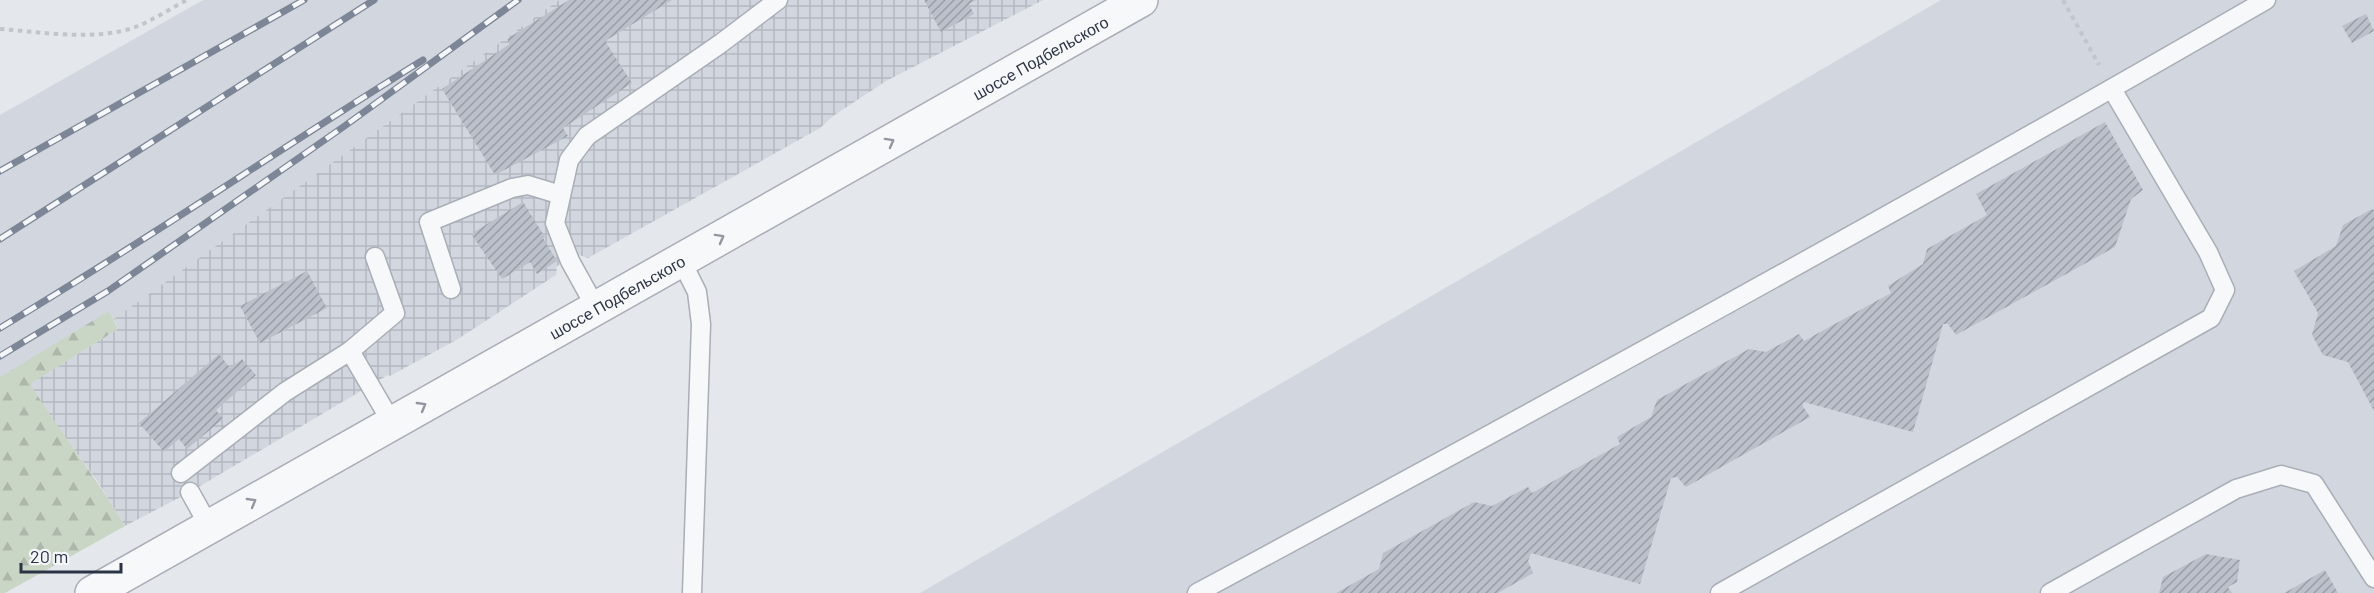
<svg xmlns="http://www.w3.org/2000/svg" width="2374" height="593" viewBox="0 0 2374 593" font-family="Barlow,sans-serif">
<style>
.built{fill:#d2d6de}
.industrial{fill:url(#industrial-grid)}
.forest{fill:url(#forest-firs)}
.building{fill:url(#building-hatch)}
.lines{fill:none;stroke-linecap:round;stroke-linejoin:round}
.lane-casing{stroke:#a9aeb7;stroke-width:21}
.street-casing{stroke:#a9aeb7;stroke-width:36}
.path{stroke:#c2c5cb;stroke-width:4;stroke-dasharray:4.5 4.5;stroke-linecap:butt}
.lane{stroke:#f7f8fa;stroke-width:18}
.street{stroke:#f7f8fa;stroke-width:33}
.rail-casing{stroke:#7d8696;stroke-width:7}
.rail{stroke:#f4f6f9;stroke-width:4.5;stroke-dasharray:14;stroke-linecap:butt}
.oneway{stroke:#9196a0}
.labels{text-anchor:middle;dominant-baseline:central;stroke-width:6;stroke-linejoin:round;paint-order:stroke}
.street-label{font-size:16px;fill:#2b3445;stroke:#f4f6f9}
</style>
<defs>
<pattern id="industrial-grid" width="8" height="8" patternUnits="userSpaceOnUse" patternTransform="scale(1.5)"><rect width="8" height="8" fill="#d2d6de"/><path d="M0 4h8M4 0v8" fill="none" stroke="#b4b8c0"/></pattern>
<pattern id="forest-firs" width="22" height="20" patternUnits="userSpaceOnUse" patternTransform="scale(1.5)"><rect width="22" height="20" fill="#c9d6c5"/><path d="M5 1l3.5 6h-7zM16 11l3.5 6h-7z" fill="#adb8ab"/></pattern>
<pattern id="building-hatch" width="6" height="6" patternUnits="userSpaceOnUse" patternTransform="scale(1.5)"><rect width="6" height="6" fill="#bbc0ca"/><path d="M-1 1l2-2M0 6l6-6M5 7l2-2" fill="none" stroke="#989da6"/></pattern>
</defs>
<rect width="100%" height="100%" fill="#e4e7ec"/>
<g class="built">
<path d="M203,0H559L0,401V115Z"/>
<path d="M1941,0H2374V593H920Z"/>
</g>
<path class="industrial" d="M559,0H1043L886,81L833,116L820,128L588,258L579,255L557,266L556,275L458,339L390,376L388,375L190,492L125,526L98,482L49,415L29,384L118,329L114,319Z"/>
<path class="forest" d="M109,311L118,329L30,384C60,432 96,477 125,526L5,593H0V377Z"/>
<g class="building">
<path d="M569,0H672L605,41L632,83L563,128L568,136L495,175L442,89L510,44L507,39Z"/>
<path d="M924,0H976L969,4L974,14L941,32Z"/>
<path d="M2366,14L2374,31L2352,43L2342,26Z"/>
<path d="M2105,122L2143,190L2131,199L2115,247L1956,335L1948,324H1943L1913,432L1804,402L1802,405L1810,417L1686,487L1677,477L1671,478L1640,584L1531,553L1528,561L1533,573L1498,593H1336L1379,569L1383,553L1474,502L1492,506L1528,487L1532,493L1620,444L1617,437L1651,417L1657,400L1749,349L1766,352L1799,334L1804,341L1891,293L1888,286L1923,264L1927,249L1987,215L1976,194Z"/>
<path d="M523,202L545,237L543,238L557,261L537,274L530,262L502,279L471,234Z"/>
<path d="M2372,209L2374,210V411L2348,362L2323,355L2312,335L2318,313L2294,271L2336,246L2343,225Z"/>
<path d="M307,271L327,308L260,343L240,306Z"/>
<path d="M219,354L230,368L242,359L256,375L216,410L223,419L187,449L179,439L164,452L139,423Z"/>
<path d="M2206,554L2240,560L2237,582L2228,587L2232,593H2159L2163,577Z"/>
<path d="M2325,570L2338,593H2284Z"/>
</g>
<g class="lines">
<defs>
<g id="lane">
<path d="M681,260L697,292L701,324L692,593"/>
<path d="M451,289L429,222L512,188L528,185L561,195"/>
<path d="M596,308L570,261L555,223L569,160L587,136L720,44L778,0"/>
<path d="M350,351L395,313L375,257"/>
<path d="M181,473L285,392L350,351L392,423"/>
<path d="M190,492L209,526"/>
<path d="M1197,593C1556,400 1913,204 2266,0"/>
<path d="M1720,593L2211,318L2225,290L2208,252L2112,89"/>
<path d="M2050,593L2236,489L2281,475L2314,484L2374,578"/>
</g>
<g id="street">
<path id="s1" d="M92,593L1141,0"/>
</g>
</defs>
<use href="#lane" class="lane-casing"/>
<use href="#street" class="street-casing"/>
<g class="path">
<path d="M2063,0L2099,65"/>
<path d="M0,29C42,32 98,42 138,26C155,19 171,8 187,0"/>
</g>
<use href="#lane" class="lane"/>
<use href="#street" class="street"/>
<defs>
<g id="rail">
<path d="M0,171L304,0"/>
<path d="M0,239L374,0"/>
<path d="M0,328C144,242 281,148 423,60"/>
<path d="M0,356L108,291L346,125L518,0"/>
</g>
</defs>
<use href="#rail" class="rail-casing"/>
<use href="#rail" class="rail"/>
</g>
<defs><path id="oneway-chevron" d="M-2-3.5L2.5 0L-2 3.5" fill="none" stroke-width="1.6" stroke-linecap="round" stroke-linejoin="round" transform="scale(1.5)"/></defs>
<g class="oneway">
<use href="#oneway-chevron" transform="translate(890 142) rotate(-29)"/>
<use href="#oneway-chevron" transform="translate(720 238) rotate(-29)"/>
<use href="#oneway-chevron" transform="translate(422 406) rotate(-30)"/>
<use href="#oneway-chevron" transform="translate(252 502) rotate(-30)"/>
</g>
<g class="labels">
<g class="street-label">
<text stroke="none"><textPath href="#s1" startOffset="1089">шоссе Подбельского</textPath></text>
<text stroke="none"><textPath href="#s1" startOffset="603">шоссе Подбельского</textPath></text>
</g>
</g>
<path d="M21 563v9h100v-9" fill="none" stroke="#2b3445" stroke-width="3"/>
<text x="30" y="563" font-size="18" fill="#2b3445" stroke="#f4f6f9" stroke-width="4.5" paint-order="stroke">20 m</text>
</svg>
